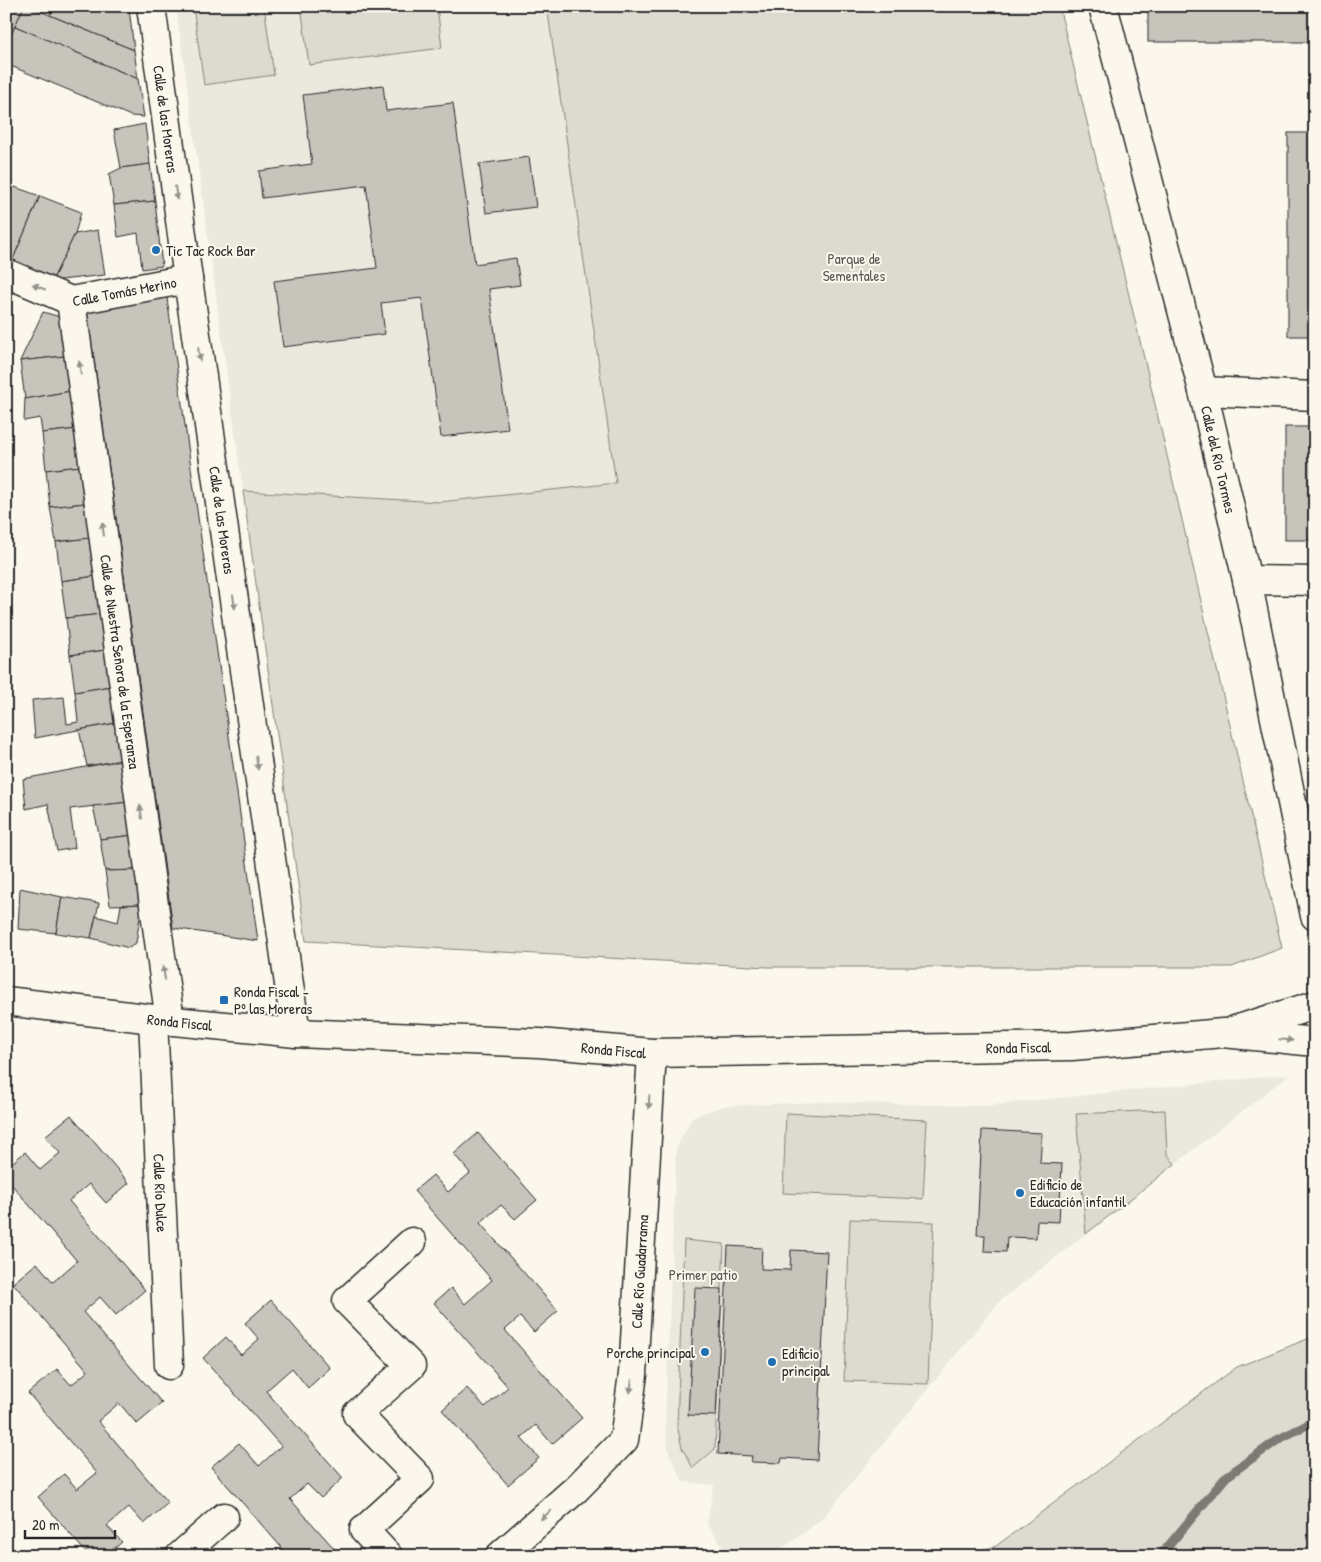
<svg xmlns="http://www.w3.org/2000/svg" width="1321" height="1562" viewBox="0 0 1321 1562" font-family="'Patrick Hand',sans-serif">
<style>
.built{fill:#ebe8de}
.green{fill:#dddad0;stroke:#84827e}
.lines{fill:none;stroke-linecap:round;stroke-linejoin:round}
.stream{stroke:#7b7a75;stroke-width:9}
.building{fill:#c7c4bc;stroke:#2b2b2b}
.minor-casing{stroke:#2b2b2b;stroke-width:31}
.minor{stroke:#fbf7ec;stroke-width:28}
.oneway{fill:#93918c}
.poi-dot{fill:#1f6fb2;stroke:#fbf7ec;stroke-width:2}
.labels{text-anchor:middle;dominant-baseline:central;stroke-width:4;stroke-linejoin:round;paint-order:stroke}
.street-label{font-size:15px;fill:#2b2b2b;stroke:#fbf7ec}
.poi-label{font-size:15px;fill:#2b2b2b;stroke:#fbf7ec;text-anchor:start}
.park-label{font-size:15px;fill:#585754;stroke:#fbf7ec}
</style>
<rect width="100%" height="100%" fill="#fbf7ec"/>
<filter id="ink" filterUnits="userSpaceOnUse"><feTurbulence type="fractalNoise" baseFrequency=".02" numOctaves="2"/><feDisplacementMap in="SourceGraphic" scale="10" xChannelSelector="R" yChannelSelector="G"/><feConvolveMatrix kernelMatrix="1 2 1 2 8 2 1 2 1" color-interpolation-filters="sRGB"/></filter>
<g filter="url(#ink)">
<g class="built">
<path d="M176,6H547L616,483L440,502L243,491Z"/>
<path d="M1290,1074L1000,1301L821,1520L790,1543L768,1556H729L707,1524L714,1485L683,1482L669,1453L665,1426L676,1149L692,1117L724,1106L821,1102L982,1106Z"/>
</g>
<g class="green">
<path d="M193,6H264L274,75L204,85Z"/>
<path d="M301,6H437L442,48L309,65Z"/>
<path d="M547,6H1059L1147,370L1282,948L1232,967H768L306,941L243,491L440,502L616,483Z"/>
<path d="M1165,1110L1167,1154L1175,1164L1086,1234L1076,1114Z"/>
<path d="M786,1113L927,1120L923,1199L783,1193Z"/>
<path d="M850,1219L934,1222L928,1384L844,1381Z"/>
<path d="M684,1240L724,1244L715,1449L693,1468L682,1448L677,1425Z"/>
<path d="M1315,1336V1556H957L996,1546L1237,1367Z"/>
</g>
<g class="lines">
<path class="stream" d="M1160,1556L1226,1477L1279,1439L1315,1421"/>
</g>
<g class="building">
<path d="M6,6H24L6,47Z"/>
<path d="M24,6H28L134,50L138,79L15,26Z"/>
<path d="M54,6H124L129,8L134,50L50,15Z"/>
<rect x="1148" y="6" width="167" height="36"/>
<path d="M15,26L138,79L144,117L131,116L6,64V47Z"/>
<path d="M383,85L386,111L453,103L475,264L516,258L520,285L489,289L508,429L441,437L422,298L381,303L385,334L283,347L274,281L377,268L366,185L262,198L259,171L312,164L303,95Z"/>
<path d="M145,124L150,164L121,168L114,130Z"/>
<rect x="1288" y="133" width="27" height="203"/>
<path d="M529,157L536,207L486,213L479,164Z"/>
<path d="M150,164L155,201L114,205L109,174L121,168Z"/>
<path d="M6,184L40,196L11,264L6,262Z"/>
<path d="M40,196L81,212L75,234L52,281L11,264Z"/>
<path d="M155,201L162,266L142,269L138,233L118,237L114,205Z"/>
<path d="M98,230L105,275L52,281L75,234Z"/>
<path d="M6,297L12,300L6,335Z"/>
<path d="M167,298L258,941L173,928L87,310Z"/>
<path d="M43,312L60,317L64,356L20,361Z"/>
<path d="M64,356L71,391L25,399L20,361Z"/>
<path d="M71,391L77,429L42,433L40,418L24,421L25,399Z"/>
<rect x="1285" y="427" width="30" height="113"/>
<path d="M77,429L81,466L46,470L42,433Z"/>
<path d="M81,466L85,503L50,507L46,470Z"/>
<path d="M85,503L90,538L56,542L50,507Z"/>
<path d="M90,538L96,576L61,581L56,542Z"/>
<path d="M96,576L102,614L66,618L61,581Z"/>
<path d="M102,614L106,650L70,655L66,618Z"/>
<path d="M106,650L111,686L75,692L70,655Z"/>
<path d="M111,686L116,723L35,738L32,700L64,697L67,724L78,722L75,692Z"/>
<path d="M116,723L122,760L87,766L79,730Z"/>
<path d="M122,760L129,802L70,809L75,848L57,851L48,804L26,809L23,779Z"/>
<path d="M129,802L134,835L100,839L93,806Z"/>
<path d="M134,835L139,870L105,871L100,839Z"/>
<path d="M139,870L142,904L110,905L105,871Z"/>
<path d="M20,888L62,897L56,933L18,929Z"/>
<path d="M62,897L99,903L91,938L56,933Z"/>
<path d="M142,904L136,943L129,948L91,938L96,916L118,922L121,905Z"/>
<path d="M71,1115L129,1183L106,1203L89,1184L69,1201L145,1290L116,1315L100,1297L83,1312L162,1403L137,1424L119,1403L98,1421L168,1503L144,1524L129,1507L107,1526L122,1542L106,1556H89L38,1497L64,1474L77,1489L97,1473L28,1393L57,1369L71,1385L88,1371L13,1283L37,1263L53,1282L77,1261L6,1178V1168L25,1152L40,1170L60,1153L45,1136Z"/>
<path d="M982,1130L1042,1133L1040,1163L1062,1164L1059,1222L1037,1221L1036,1238L1007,1237L1006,1252L984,1251L985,1235H977Z"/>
<path d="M478,1133L537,1200L515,1219L501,1205L480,1223L558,1311L534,1332L520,1317L505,1330L582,1418L552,1444L536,1425L521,1438L539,1458L508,1485L442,1410L467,1388L485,1407L508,1387L434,1303L451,1288L465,1304L492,1280L414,1191L433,1175L448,1192L470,1173L454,1154Z"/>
<path d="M728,1246L762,1248L761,1269L790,1270L791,1250L827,1252L817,1460L782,1458L781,1463L751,1462L752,1456L718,1454Z"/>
<path d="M695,1288L722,1289L716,1416L688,1415Z"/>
<path d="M271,1300L330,1368L308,1388L292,1368L266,1391L343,1478L321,1498L307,1484L290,1499L341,1556H289L211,1467L239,1443L259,1466L281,1446L203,1358L226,1337L241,1355L259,1339L245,1323Z"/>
<path d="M257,1550L262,1556H251Z"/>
</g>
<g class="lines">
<defs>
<g id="minor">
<path id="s1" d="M151,6L188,279L296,1033"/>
<path id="s2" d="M1103,6L1203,391L1247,580L1315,916"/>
<path id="s3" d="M6,273L71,301L188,279"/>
<path id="s4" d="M71,301L170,1021"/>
<path d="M1203,391L1315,396"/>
<path d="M1247,580L1315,581"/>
<path id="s5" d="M6,1001L153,1019L296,1033L539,1043L652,1053L1072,1046L1223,1033L1315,1042"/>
<path id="s6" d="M153,1019L169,1365"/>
<path d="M1235,1030L1315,1005"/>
<path d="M180,1556L224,1517"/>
<path d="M388,1556L364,1530L420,1479L357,1414L411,1366L347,1301L412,1242"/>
<path id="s7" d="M500,1556L576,1489L624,1440L633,1374L652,1053"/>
</g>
</defs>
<use href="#minor" class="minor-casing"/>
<use href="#minor" class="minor"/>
</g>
<defs><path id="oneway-solid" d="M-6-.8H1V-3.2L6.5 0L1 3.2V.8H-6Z" transform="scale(1.25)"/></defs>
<g class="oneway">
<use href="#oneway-solid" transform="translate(176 193) rotate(82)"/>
<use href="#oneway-solid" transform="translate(39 287) rotate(-157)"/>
<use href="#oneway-solid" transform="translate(199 354) rotate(82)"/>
<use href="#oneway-solid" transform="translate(80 368) rotate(-98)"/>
<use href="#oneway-solid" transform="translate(103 529) rotate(-98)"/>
<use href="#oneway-solid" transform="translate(234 602) rotate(82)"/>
<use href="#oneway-solid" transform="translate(257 763) rotate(82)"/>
<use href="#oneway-solid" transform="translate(141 812) rotate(-98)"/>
<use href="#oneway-solid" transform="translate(164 973) rotate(-98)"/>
<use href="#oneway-solid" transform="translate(1286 1040) rotate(5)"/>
<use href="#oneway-solid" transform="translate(649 1102) rotate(93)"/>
<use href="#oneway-solid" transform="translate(631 1386) rotate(98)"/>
<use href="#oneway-solid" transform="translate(546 1515) rotate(139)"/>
</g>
</g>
<g class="poi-dot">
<circle cx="156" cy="250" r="5"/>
<rect x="219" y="995" width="10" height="10" rx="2.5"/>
<circle cx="1020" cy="1193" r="5"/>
<circle cx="705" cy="1352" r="5"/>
<circle cx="772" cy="1362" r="5"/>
</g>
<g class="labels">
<g class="street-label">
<text stroke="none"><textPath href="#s1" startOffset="114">Calle de las Moreras</textPath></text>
<text stroke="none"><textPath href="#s3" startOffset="125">Calle Tomás Merino</textPath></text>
<text stroke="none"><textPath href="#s2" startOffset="468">Calle del Río Tormes</textPath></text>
<text stroke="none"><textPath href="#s1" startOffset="519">Calle de las Moreras</textPath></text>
<text stroke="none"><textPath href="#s4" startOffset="364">Calle de Nuestra Señora de la Esperanza</textPath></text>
<text stroke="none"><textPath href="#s5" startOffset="175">Ronda Fiscal</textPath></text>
<text stroke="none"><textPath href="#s5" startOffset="1015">Ronda Fiscal</textPath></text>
<text stroke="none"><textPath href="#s5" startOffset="610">Ronda Fiscal</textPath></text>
<text stroke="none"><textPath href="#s6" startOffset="174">Calle Río Dulce</textPath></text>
<text stroke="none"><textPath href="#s7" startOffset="339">Calle Río Guadarrama</textPath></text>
</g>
<g class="poi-label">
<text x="166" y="250">Tic Tac Rock Bar</text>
<text x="234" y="991">Ronda Fiscal -<tspan x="234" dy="17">Pº las Moreras</tspan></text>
<text x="1030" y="1184">Edificio de<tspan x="1030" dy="17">Educación infantil</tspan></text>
<text x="695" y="1352" text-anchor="end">Porche principal</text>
<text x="782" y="1353">Edificio<tspan x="782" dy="17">principal</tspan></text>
</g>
<g class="park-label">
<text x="854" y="258">Parque de<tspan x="854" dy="17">Sementales</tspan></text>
<text x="703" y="1274">Primer patio</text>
</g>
</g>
<rect width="1321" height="1562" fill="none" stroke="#fbf7ec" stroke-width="25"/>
<rect x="12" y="12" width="1296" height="1537" fill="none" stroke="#2b2b2b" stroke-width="2" filter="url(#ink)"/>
<path d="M25 1530v8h90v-8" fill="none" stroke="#2b2b2b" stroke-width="2.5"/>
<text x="32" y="1530" font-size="15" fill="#2b2b2b" stroke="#fbf7ec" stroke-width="4" paint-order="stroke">20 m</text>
</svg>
